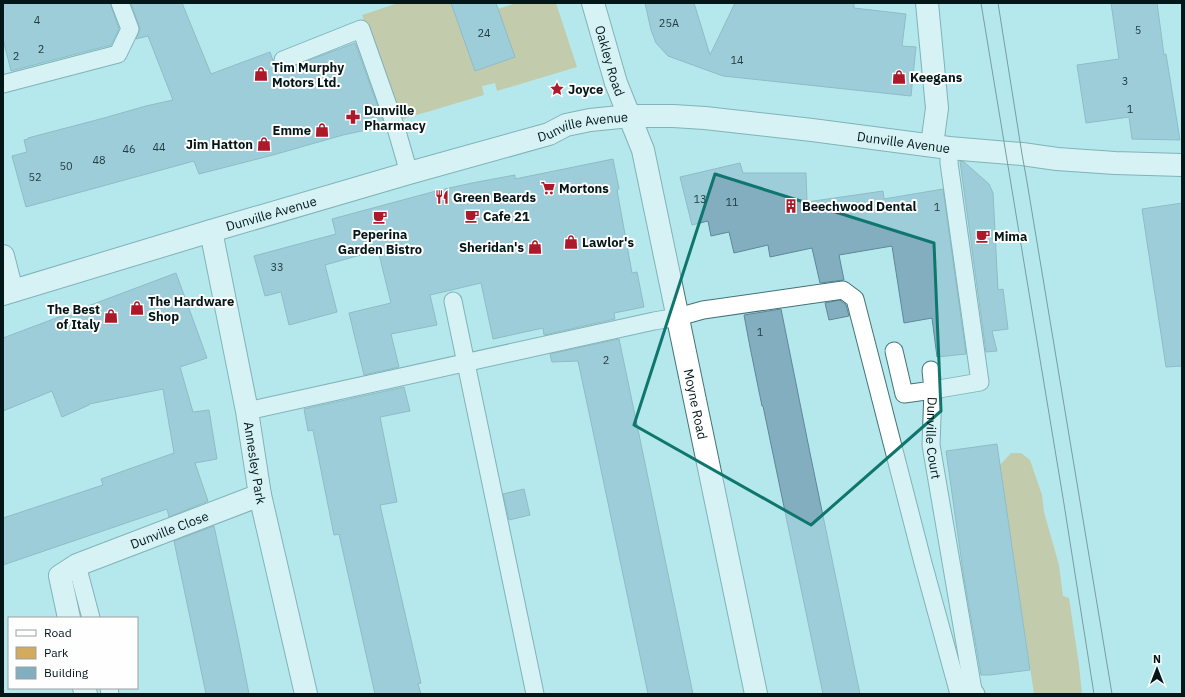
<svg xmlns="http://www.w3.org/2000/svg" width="1185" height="697" viewBox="0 0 1185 697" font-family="'IBM Plex Sans',sans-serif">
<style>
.green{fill:#d2ab5f}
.building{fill:#82aebf;stroke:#5d8898}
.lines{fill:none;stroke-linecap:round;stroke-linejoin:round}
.service-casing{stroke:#427377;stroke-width:19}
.minor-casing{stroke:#427377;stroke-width:24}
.tertiary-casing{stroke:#427377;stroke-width:24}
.service{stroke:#fff;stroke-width:17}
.minor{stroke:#fff;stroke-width:22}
.tertiary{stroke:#fff;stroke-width:22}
.tram{stroke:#2b4547;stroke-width:1}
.marked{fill:none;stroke:#0f766e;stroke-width:3;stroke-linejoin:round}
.labels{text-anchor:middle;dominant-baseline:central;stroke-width:4;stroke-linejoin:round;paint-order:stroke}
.number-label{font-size:11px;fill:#233c42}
.street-label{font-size:13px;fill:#031618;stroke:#fefefe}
.poi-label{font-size:13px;font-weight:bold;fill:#031618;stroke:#fefefe;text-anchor:start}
</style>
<rect width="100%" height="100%" fill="#b5e8ec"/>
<g class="green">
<path d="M398,3H451L498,9L516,3H556L577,67L497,91L495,83L482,86L484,95L400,120L362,15Z"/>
<path d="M1011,453H1021L1030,460L1042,495L1044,512L1059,565L1063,596L1069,598L1079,665L1082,694H1034L1000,465Z"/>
</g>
<g class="building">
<path d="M3,3H110L119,29L111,45L11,71L3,39Z"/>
<path d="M131,3H182L211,74L270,52L277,72L355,43L385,126L343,135L273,155L199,174L194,161L26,207L12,156L27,152L24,140L28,139V138L104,118L146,106L173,100L148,36L136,39L140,29Z"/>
<path d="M451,3H496L515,57L475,71Z"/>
<path d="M645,3H694L710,55L735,3H854V8L906,14L902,46L916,47L911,96L723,76L668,56L656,43L651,30Z"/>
<path d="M1111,3H1157L1164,55L1166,54L1180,140L1132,139L1129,117L1086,123L1077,65L1119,59Z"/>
<path d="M613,159L619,189L617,190L632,273L637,272L644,307L614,313L615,319L544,335L543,328L493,339L481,283L430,295L437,325L391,334L399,367L364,375L349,313L391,303L378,250L325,265L337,312L289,325L281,292L265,296L254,256L336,234L332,219L436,191L472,183L515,175V179Z"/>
<path d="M960,161L964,162L989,184L993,193L998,290L1003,289L1008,329L992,331L997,351L986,352Z"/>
<path d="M740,163L743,173H806L807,202L883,191L884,199L943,189L966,354L937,357L932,318L904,323L892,246L839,255L844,280L820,283L812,248L770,257L768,245L734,253L729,232L711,236L708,221L692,225L680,177Z"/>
<path d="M1182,203V366L1166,367L1142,209Z"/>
<path d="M176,273L207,358L180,367L193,412L209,410L217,459L195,463L208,501L169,517L167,509L3,565V518L103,485L101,479L174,453L163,389L89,404V405L62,417L52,391L3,411V338Z"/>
<path d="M840,300L846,305L849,316L829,320L825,303Z"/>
<path d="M781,309L811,458L860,694H823L763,406H762L750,347L744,315Z"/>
<path d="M619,339L631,396L693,694H648L594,436L578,361L552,362L550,354Z"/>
<path d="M404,387L410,411L380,417L397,502L380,505L421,683L418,684L421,694H375L339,534L334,535L313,430L308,431L304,409Z"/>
<path d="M997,444L1030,670L990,675H981L964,578L946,451Z"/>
<path d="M524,489L530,515L509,520L503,494Z"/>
<path d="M214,526L239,643L249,694H206L174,541Z"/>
</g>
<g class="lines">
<defs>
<g id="service">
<path d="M283,60L361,29L396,128L409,173"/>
<path d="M3,84L118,54L130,29L120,3"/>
<path id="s1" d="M949,148V163L980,382L933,390L931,445L973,690L976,694"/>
<path d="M453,301L535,694"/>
<path d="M894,351L904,394L933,390L931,370"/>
<path d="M247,411L654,321L678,317L703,310L843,290L855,299L923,563L959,694"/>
<path d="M77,565L91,618"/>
<path d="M109,688L110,694"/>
</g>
<g id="minor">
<path id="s2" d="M593,3L616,83L643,150L756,694"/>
<path d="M927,3L937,108L932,145"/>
<path id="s3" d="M211,231L247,411L260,495L306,694"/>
<path d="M3,256L12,291"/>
<path id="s4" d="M69,618L60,576L77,565L260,495"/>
<path d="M84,688L86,694"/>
</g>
<g id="tertiary">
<path id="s5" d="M3,294L211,231L409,173L549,134L566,125L590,120L630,116H673L705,118L812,130L949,148L1022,154L1057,159L1115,163L1182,165"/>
</g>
</defs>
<use href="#service" class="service-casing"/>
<use href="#minor" class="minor-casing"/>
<use href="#tertiary" class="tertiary-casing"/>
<use href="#service" class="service"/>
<use href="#minor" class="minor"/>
<use href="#tertiary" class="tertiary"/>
<g class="tram">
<path d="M981,3L1064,504L1094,694"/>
<path d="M998,3L1022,154L1027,182L1112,694"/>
</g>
</g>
<path d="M0 0H1185V697H0ZM715,174L934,243L941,411L811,525L634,425Z" fill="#b5e8ec" fill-opacity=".55" fill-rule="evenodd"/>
<path class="marked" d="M715,174L934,243L941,411L811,525L634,425Z"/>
<defs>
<symbol id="shop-bare" viewBox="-9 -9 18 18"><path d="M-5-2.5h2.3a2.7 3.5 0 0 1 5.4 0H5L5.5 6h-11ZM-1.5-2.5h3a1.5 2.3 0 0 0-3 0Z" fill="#ad192a" stroke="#fefefe" stroke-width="2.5" paint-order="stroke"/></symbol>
<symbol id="sight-bare" viewBox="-9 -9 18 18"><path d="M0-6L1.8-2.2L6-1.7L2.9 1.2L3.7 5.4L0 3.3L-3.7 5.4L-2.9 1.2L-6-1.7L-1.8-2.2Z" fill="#ad192a" stroke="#fefefe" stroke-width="2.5" paint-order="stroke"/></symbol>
<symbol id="pharmacy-bare" viewBox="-9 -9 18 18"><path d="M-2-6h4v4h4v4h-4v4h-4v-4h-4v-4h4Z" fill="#ad192a" stroke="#fefefe" stroke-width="2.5" paint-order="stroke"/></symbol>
<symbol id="supermarket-bare" viewBox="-9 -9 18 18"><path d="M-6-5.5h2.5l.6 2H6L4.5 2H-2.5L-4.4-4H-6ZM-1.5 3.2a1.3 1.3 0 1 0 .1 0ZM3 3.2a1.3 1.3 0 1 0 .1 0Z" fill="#ad192a" stroke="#fefefe" stroke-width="2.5" paint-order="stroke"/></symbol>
<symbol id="restaurant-bare" viewBox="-9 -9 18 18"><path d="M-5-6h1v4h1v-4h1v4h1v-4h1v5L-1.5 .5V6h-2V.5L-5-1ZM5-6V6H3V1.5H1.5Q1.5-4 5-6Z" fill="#ad192a" stroke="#fefefe" stroke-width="2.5" paint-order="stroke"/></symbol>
<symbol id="building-bare" viewBox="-9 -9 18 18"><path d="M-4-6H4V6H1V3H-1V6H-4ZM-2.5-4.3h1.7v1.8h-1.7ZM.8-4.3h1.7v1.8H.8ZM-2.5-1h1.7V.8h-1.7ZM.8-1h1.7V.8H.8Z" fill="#ad192a" stroke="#fefefe" stroke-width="2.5" paint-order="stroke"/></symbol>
<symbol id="cafe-bare" viewBox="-9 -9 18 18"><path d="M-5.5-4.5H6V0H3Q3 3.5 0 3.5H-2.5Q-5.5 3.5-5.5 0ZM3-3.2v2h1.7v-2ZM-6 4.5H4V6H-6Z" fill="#ad192a" stroke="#fefefe" stroke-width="2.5" paint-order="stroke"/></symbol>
</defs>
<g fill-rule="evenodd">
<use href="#shop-bare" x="251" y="64" width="20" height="20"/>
<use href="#shop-bare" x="889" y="67" width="20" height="20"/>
<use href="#sight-bare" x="547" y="79" width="20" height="20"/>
<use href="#pharmacy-bare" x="343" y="107" width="20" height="20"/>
<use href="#shop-bare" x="312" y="120" width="20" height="20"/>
<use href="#shop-bare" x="254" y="134" width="20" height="20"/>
<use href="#supermarket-bare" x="538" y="178" width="20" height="20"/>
<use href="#restaurant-bare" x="432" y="187" width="20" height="20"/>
<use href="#building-bare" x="781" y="196" width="20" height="20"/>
<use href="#cafe-bare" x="462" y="206" width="20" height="20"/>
<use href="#cafe-bare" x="370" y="207" width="20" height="20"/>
<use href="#cafe-bare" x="973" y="226" width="20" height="20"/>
<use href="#shop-bare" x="561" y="232" width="20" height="20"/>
<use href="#shop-bare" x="525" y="237" width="20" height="20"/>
<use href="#shop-bare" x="127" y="298" width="20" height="20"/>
<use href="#shop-bare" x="101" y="306" width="20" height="20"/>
</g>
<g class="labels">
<g class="number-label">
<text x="37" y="20">4</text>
<text x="669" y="23">25A</text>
<text x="1138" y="30">5</text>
<text x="484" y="33">24</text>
<text x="41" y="49">2</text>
<text x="16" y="56">2</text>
<text x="737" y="60">14</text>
<text x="1125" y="81">3</text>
<text x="1130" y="109">1</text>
<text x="159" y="147">44</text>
<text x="129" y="149">46</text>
<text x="99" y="160">48</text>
<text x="66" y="166">50</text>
<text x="35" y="177">52</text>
<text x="700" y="199">13</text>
<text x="732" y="202">11</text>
<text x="937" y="207">1</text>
<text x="277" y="267">33</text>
<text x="760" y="332">1</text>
<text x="606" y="360">2</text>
</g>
<g class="street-label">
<text stroke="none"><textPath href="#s2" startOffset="60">Oakley Road</textPath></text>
<text stroke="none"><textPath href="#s5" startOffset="604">Dunville Avenue</textPath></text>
<text stroke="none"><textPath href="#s5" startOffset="928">Dunville Avenue</textPath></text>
<text stroke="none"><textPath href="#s5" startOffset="280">Dunville Avenue</textPath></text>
<text stroke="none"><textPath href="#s2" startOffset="415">Moyne Road</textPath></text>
<text stroke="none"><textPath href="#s1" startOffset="332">Dunville Court</textPath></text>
<text stroke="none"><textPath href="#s3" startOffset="236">Annesley Park</textPath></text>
<text stroke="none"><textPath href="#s4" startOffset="162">Dunville Close</textPath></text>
</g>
<g class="poi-label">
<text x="272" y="67">Tim Murphy<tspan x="272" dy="15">Motors Ltd.</tspan></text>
<text x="910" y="77">Keegans</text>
<text x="568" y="89">Joyce</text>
<text x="364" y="110">Dunville<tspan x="364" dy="15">Pharmacy</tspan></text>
<text x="311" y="130" text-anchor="end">Emme</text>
<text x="253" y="144" text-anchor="end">Jim Hatton</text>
<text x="559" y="188">Mortons</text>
<text x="453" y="197">Green Beards</text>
<text x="802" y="206">Beechwood Dental</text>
<text x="483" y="216">Cafe 21</text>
<text x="380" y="234" text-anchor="middle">Peperina<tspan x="380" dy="15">Garden Bistro</tspan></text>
<text x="994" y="236">Mima</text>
<text x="582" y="242">Lawlor's</text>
<text x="524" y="247" text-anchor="end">Sheridan's</text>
<text x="148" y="301">The Hardware<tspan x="148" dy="15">Shop</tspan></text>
<text x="100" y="309" text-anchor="end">The Best<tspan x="100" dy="15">of Italy</tspan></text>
</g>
</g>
<rect width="1185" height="697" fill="none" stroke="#031618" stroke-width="8"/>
<rect x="8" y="617" width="130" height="72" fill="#fefefe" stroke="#9aa1a2"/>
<rect x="16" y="630" width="20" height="6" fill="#ffffff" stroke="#9aa1a2"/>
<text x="44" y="637" font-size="12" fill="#031618">Road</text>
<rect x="16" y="647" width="20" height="12" fill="#d2ab5f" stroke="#9aa1a2"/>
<text x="44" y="657" font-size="12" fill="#031618">Park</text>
<rect x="16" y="667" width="20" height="12" fill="#82aebf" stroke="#9aa1a2"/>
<text x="44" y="677" font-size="12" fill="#031618">Building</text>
<g transform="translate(1157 669)" stroke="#fefefe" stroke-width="3" paint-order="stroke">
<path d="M0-3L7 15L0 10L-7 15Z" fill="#031618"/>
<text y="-6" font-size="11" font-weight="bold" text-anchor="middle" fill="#031618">N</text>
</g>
</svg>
